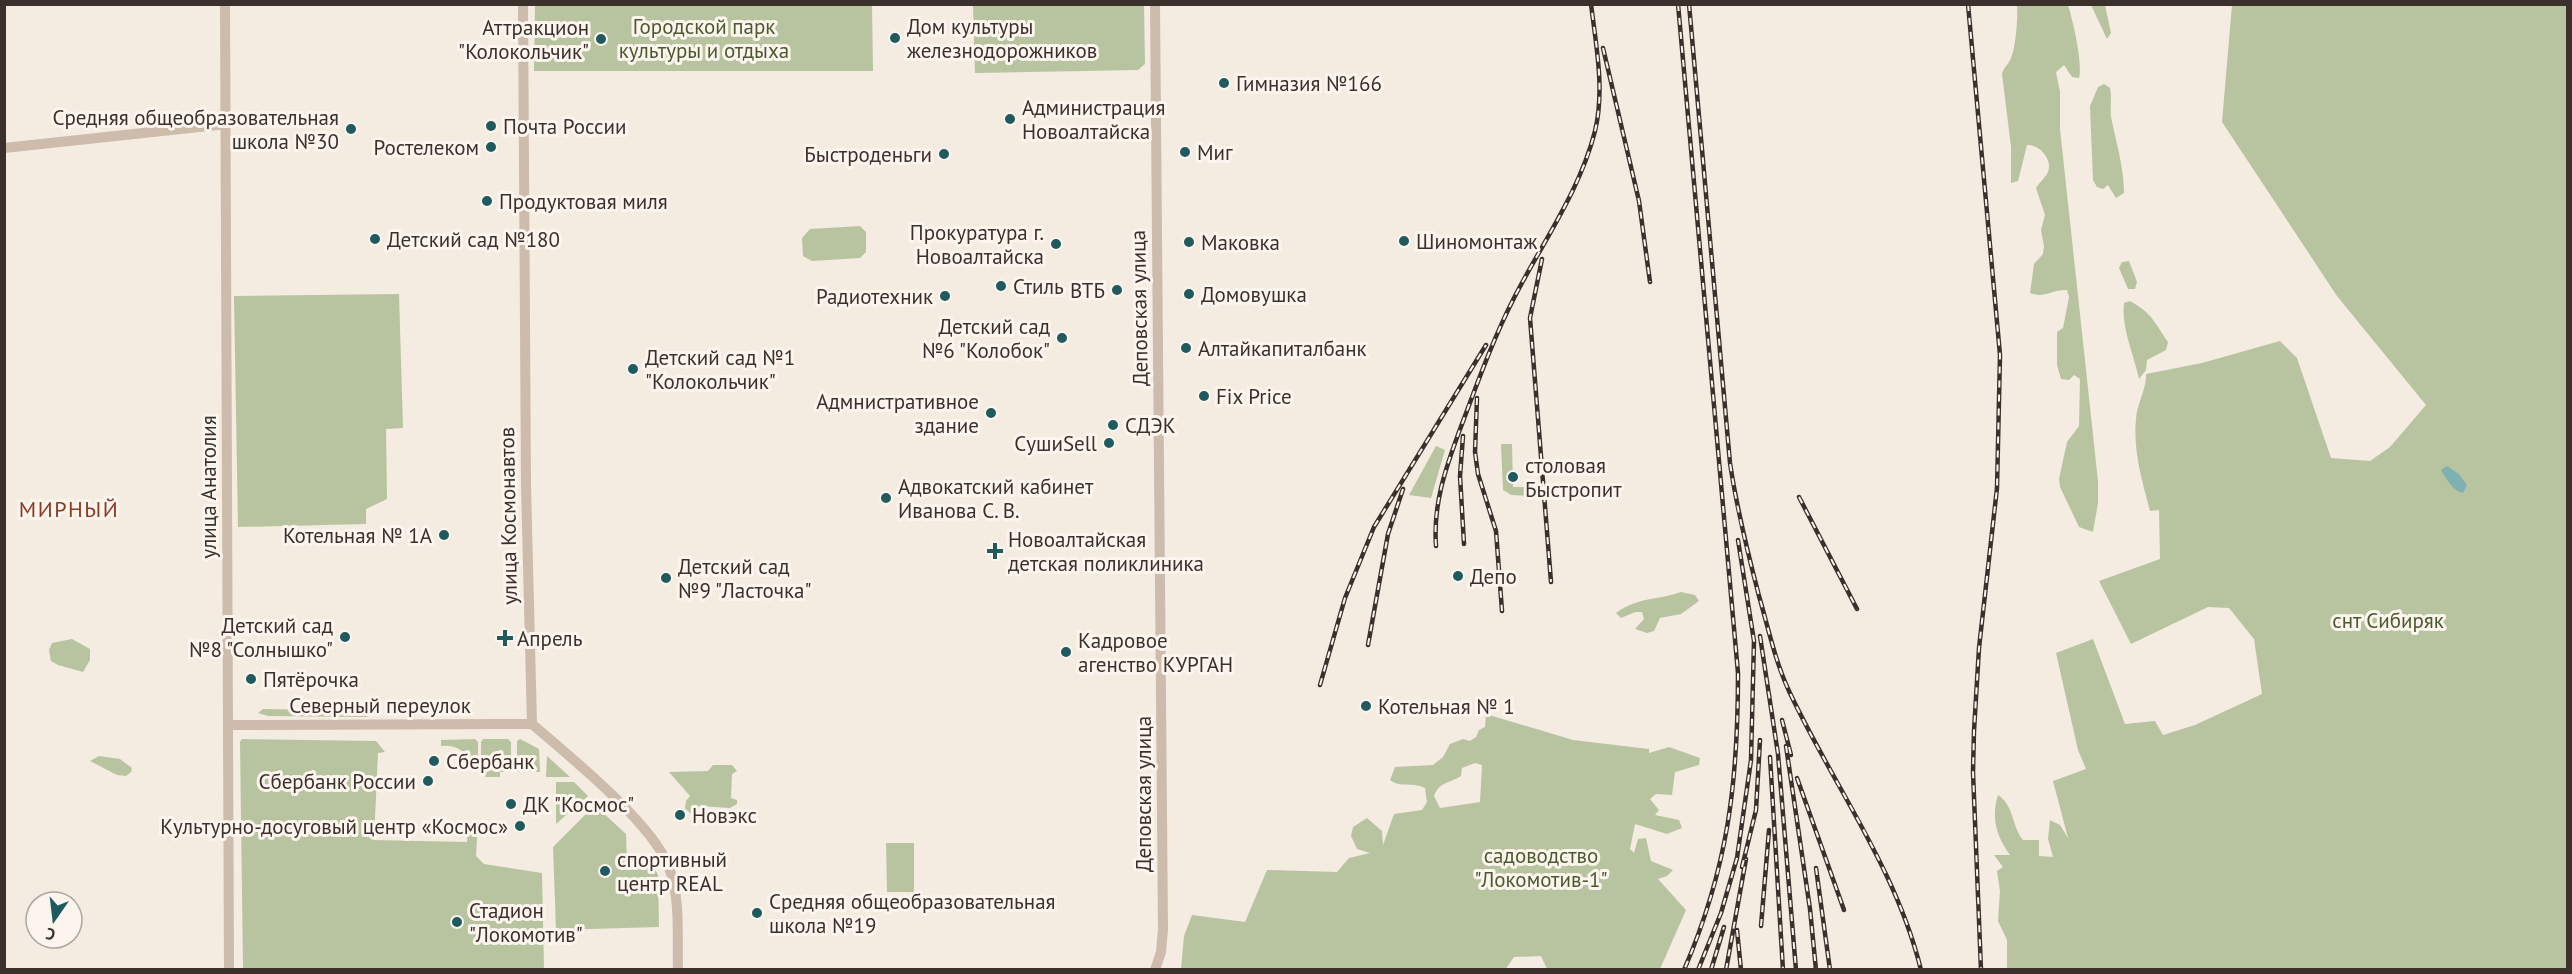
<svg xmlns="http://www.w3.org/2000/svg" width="2572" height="974" viewBox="0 0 2572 974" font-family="'PT Sans',sans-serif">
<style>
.green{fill:#b8c4a0;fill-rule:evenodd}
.water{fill:#7fb0b2}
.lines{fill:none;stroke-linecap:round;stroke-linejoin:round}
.minor{stroke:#cdbbac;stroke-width:10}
.rail-casing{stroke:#3b302b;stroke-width:4.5}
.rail{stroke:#fbf5ee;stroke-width:2;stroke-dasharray:7;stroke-linecap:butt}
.poi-dot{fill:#1f5a5e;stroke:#fbf5ee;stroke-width:2}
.labels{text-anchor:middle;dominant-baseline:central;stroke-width:6;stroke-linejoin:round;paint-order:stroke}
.park-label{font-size:21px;fill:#4a5a2e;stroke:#fbf5ee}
.poi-label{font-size:21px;fill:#3b302b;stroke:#fbf5ee;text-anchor:start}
.street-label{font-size:21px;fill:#3b302b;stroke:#fbf5ee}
.neighbourhood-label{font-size:22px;letter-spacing:1.5px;fill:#8c3b22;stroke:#fbf5ee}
</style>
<rect width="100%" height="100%" fill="#f4ebe1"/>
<g class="green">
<path d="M535,5H872L873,71H534Z"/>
<path d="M973,5H1144L1145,64L1138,70L975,73Z"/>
<path d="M2017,5H2068C2073,21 2083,64 2079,78L2072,77L2064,65L2056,72L2060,92V129L2098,481V503L2093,532L2079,527L2060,487L2059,479L2067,442L2079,426L2080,379L2074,375L2069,380L2061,379L2057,365V332L2063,328L2069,297L2067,290C2053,289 2043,299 2030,293L2034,264L2043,254L2044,246L2041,230L2045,215L2036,188C2039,183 2046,177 2048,172C2053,159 2039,144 2027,145L2018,181L2011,183V147L2002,74C2004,67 2006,67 2009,62C2016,52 2018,16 2017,5Z"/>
<path d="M2091,5H2105L2111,33L2107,39Z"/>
<path d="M2232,5H2567V969H2007V940L1998,921L2000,891L1997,871L2003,867L1994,855H2010C1996,836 1991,817 1998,795C2015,807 2011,825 2023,840H2039V856L2053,857L2048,839L2050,820L2060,825L2068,838L2053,781L2086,769L2078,750L2056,653L2093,639L2125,724L2155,721L2163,735L2195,725L2262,694L2254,639L2229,608L2208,607L2131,644L2099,581L2160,559L2159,510L2150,511C2142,480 2133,452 2136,419C2137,403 2147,388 2146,374L2202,363L2280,341L2297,358L2331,458L2370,461L2390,447L2426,405L2337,296L2222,122Z"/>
<path d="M2104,84L2110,88C2112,98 2110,107 2111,117C2116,141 2124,168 2124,193L2116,198L2108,185L2103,189L2097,187L2093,180L2090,106L2098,87Z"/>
<path d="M860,226L866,232V252L860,258L812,261L803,256L802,238L810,229Z"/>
<path d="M2129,261L2137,282L2135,289H2128L2119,268L2122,262Z"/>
<path d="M399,294L403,428L386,429L387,499L366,509V524L238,527L234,296Z"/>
<path d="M2130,301C2153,314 2154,322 2168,342L2166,350L2147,360L2146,370L2139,379C2134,355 2121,327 2124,303Z"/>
<path d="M1501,444H1512L1513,487H1530L1531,496L1511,495L1503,490Z"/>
<path d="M1436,446L1445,450L1431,498L1409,495Z"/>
<path d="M1681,592L1695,595L1699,601L1681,614L1660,618L1654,631L1647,633L1635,629L1644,619L1642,612H1635L1621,618L1616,613C1640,596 1656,601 1681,592Z"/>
<path d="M72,639L90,649V660L83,672L58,665L51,661L49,650L52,643Z"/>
<path d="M263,709L373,711L375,713L366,717L268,716L258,713Z"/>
<path d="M1486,714L1573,740L1649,749V753L1669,747L1700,758L1699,765L1675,772L1672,795L1656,794L1650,799L1659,810L1655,815L1679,820L1682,828L1667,834L1635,824L1630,849L1634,853L1638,839L1646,838L1651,861L1673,870L1667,876L1658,879L1686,910L1660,969H1547L1541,956L1514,957L1505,970L1181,969L1184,936L1192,915L1245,922L1267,870L1337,872L1349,858L1370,853L1357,849L1351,836L1353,827L1367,818L1382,831L1383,845L1394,814L1422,810L1427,802L1425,788C1414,782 1400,788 1390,780L1395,767L1433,765L1443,757L1450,744L1463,739L1470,741L1476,737L1479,730L1485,727ZM1475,763L1482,765L1480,802L1440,808L1434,796C1439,782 1450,783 1461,776L1462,768Z"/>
<path d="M242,739L376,741L385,752L378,753L374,840L467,842L468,822H478L476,856L484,864L542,873L544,969H243L240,742Z"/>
<path d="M475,739L478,742V768L475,770C470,754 458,744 441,746V740Z"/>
<path d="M483,739H508L511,742V772H500V777H486L481,772V742Z"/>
<path d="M520,739L539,749L540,772H517V741Z"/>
<path d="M99,756L120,759L132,768L131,772L126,776L117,775L90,761Z"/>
<path d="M547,756L570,777H546Z"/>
<path d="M713,765H732L737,771L732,774L731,798L737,800V804L730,808L699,806L697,813L691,814L685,808L686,801L690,796L669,772L708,771Z"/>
<path d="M556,782H574L588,796L556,824Z"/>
<path d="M591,809L600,810L626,834L627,865H653L658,875L659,927L556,930L553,847Z"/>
<path d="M886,843H914V892H887Z"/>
</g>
<path class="water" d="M2447,466L2459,474L2467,485L2463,493C2454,492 2446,479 2441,470Z"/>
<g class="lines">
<g class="minor">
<path d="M225,4L229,970"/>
<path d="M523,4L526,486L532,724C569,756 650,821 668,865C681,897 677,935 678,970"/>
<path d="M1155,4L1163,929L1161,952L1155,970"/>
<path d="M4,148L227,124"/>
<path d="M229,725L532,724"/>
</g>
<defs>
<g id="rail">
<path d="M1678,4L1738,673C1738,783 1728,868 1684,970"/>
<path d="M1689,4L1730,463C1737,510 1747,550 1759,596C1768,627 1775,661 1789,691C1833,785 1896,868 1921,970"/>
<path d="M1968,4L2000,355L1997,488L1979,648L1974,731L1973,772L1981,970"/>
<path d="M1603,48L1639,201L1650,282"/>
<path d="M1542,259L1530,318L1551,582"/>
<path d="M1477,398L1475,452L1478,474L1496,531L1502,611"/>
<path d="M1463,436L1460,476L1464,544"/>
<path d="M1799,497L1857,609"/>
<path d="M1436,546C1433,505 1445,470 1459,432C1476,387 1492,341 1514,298C1542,243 1580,191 1595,131C1605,90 1596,45 1591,4"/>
<path d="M1760,636L1778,754L1796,970"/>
<path d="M1368,645L1388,534L1403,489"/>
<path d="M1320,685L1345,598L1374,527L1486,345"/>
<path d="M1782,720L1791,755"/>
<path d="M1786,746L1810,909L1816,970"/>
<path d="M1770,757L1783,970"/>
<path d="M1797,778L1844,910"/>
<path d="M1742,867L1756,810L1760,740"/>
<path d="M1816,868L1830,970"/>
<path d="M1761,926L1769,830"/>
<path d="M1737,930L1741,970"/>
<path d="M1698,970L1721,913L1737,858L1751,760L1754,641L1738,540"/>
<path d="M1711,970L1724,927"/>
<path d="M1726,970L1746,859"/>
</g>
</defs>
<use href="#rail" class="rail-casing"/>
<use href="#rail" class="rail"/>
</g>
<g class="poi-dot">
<circle cx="895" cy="38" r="6"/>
<circle cx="601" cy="39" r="6"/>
<circle cx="1224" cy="83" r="6"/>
<circle cx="1010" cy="119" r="6"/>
<circle cx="491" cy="126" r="6"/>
<circle cx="351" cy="129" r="6"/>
<circle cx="491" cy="147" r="6"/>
<circle cx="1185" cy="152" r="6"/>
<circle cx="944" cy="154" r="6"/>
<circle cx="487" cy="201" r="6"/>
<circle cx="375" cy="239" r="6"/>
<circle cx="1404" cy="241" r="6"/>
<circle cx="1189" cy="242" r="6"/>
<circle cx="1056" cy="244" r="6"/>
<circle cx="1001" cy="286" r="6"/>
<circle cx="1117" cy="290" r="6"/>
<circle cx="1189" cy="294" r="6"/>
<circle cx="945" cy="296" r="6"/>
<circle cx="1062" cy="338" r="6"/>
<circle cx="1186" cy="348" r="6"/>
<circle cx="633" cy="369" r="6"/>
<circle cx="1204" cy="396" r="6"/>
<circle cx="991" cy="413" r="6"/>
<circle cx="1113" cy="425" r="6"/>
<circle cx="1109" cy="443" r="6"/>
<circle cx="1513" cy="477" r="6"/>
<circle cx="886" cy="498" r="6"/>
<circle cx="444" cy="535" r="6"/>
<path d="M992 542h6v6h6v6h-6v6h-6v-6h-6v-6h6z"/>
<circle cx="1458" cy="576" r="6"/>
<circle cx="666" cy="578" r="6"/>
<circle cx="345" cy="637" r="6"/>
<path d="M502 629h6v6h6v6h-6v6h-6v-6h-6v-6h6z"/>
<circle cx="1066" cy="652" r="6"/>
<circle cx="251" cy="679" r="6"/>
<circle cx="1366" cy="706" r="6"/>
<circle cx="434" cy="761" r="6"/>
<circle cx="428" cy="781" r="6"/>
<circle cx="511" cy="804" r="6"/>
<circle cx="680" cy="815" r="6"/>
<circle cx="520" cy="826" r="6"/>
<circle cx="605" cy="871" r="6"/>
<circle cx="757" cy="913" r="6"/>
<circle cx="457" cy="922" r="6"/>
</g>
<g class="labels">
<g class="park-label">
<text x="704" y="26">Городской парк<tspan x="704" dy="24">культуры и отдыха</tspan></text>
<text x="2388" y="620">снт Сибиряк</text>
<text x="1541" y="855">садоводство<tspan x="1541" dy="24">"Локомотив-1"</tspan></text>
</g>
<g class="poi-label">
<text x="907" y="26">Дом культуры<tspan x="907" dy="24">железнодорожников</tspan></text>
<text x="589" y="27" text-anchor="end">Аттракцион<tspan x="589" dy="24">"Колокольчик"</tspan></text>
<text x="1236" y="83">Гимназия №166</text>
<text x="1022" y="107">Администрация<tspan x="1022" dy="24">Новоалтайска</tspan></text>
<text x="339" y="117" text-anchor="end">Средняя общеобразовательная<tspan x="339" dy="24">школа №30</tspan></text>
<text x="503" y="126">Почта России</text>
<text x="479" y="147" text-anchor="end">Ростелеком</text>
<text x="1197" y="152">Миг</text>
<text x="932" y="154" text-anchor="end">Быстроденьги</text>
<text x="499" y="201">Продуктовая миля</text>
<text x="1044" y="232" text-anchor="end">Прокуратура г.<tspan x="1044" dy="24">Новоалтайска</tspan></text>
<text x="387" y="239">Детский сад №180</text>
<text x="1416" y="241">Шиномонтаж</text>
<text x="1201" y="242">Маковка</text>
<text x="1013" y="286">Стиль</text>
<text x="1105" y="290" text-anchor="end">ВТБ</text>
<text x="1201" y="294">Домовушка</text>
<text x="933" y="296" text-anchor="end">Радиотехник</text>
<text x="1050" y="326" text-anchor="end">Детский сад<tspan x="1050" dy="24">№6 "Колобок"</tspan></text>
<text x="1198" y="348">Алтайкапиталбанк</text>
<text x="645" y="357">Детский сад №1<tspan x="645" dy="24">"Колокольчик"</tspan></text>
<text x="1216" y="396">Fix Price</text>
<text x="979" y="401" text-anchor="end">Адмнистративное<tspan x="979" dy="24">здание</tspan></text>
<text x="1125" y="425">СДЭК</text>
<text x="1097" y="443" text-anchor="end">СушиSell</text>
<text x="1525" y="465">столовая<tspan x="1525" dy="24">Быстропит</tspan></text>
<text x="898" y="486">Адвокатский кабинет<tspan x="898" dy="24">Иванова С. В.</tspan></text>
<text x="432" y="535" text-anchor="end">Котельная № 1А</text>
<text x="1008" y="539">Новоалтайская<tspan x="1008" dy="24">детская поликлиника</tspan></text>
<text x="678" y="566">Детский сад<tspan x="678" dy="24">№9 "Ласточка"</tspan></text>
<text x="1470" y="576">Депо</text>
<text x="333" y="625" text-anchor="end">Детский сад<tspan x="333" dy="24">№8 "Солнышко"</tspan></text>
<text x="517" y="638">Апрель</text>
<text x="1078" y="640">Кадровое<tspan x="1078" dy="24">агенство КУРГАН</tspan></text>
<text x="263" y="679">Пятёрочка</text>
<text x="1378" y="706">Котельная № 1</text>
<text x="446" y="761">Сбербанк</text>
<text x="416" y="781" text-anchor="end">Сбербанк России</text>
<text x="523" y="804">ДК "Космос"</text>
<text x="692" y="815">Новэкс</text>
<text x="508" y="826" text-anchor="end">Культурно-досуговый центр «Космос»</text>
<text x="617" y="859">спортивный<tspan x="617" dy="24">центр REAL</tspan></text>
<text x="769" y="901">Средняя общеобразовательная<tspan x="769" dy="24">школа №19</tspan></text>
<text x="469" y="910">Стадион<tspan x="469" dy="24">"Локомотив"</tspan></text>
</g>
<g class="street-label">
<text transform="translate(1139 308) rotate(-91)">Деповская улица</text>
<text transform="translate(208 487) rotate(-90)">улица Анатолия</text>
<text transform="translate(508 516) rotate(-91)">улица Космонавтов</text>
<text x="380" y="705">Северный переулок</text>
<text transform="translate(1143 794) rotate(-90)">Деповская улица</text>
</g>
<g class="neighbourhood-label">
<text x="69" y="509">МИРНЫЙ</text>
</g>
</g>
<rect width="2572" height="974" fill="none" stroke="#3b302b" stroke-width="12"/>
<g transform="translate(54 920) rotate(194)"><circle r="28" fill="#fbf5ee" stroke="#aea6a0" stroke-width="1.5"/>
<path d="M0-4.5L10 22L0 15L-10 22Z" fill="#1f5a5e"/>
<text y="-9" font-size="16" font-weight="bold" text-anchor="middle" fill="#3b302b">С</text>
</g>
</svg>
